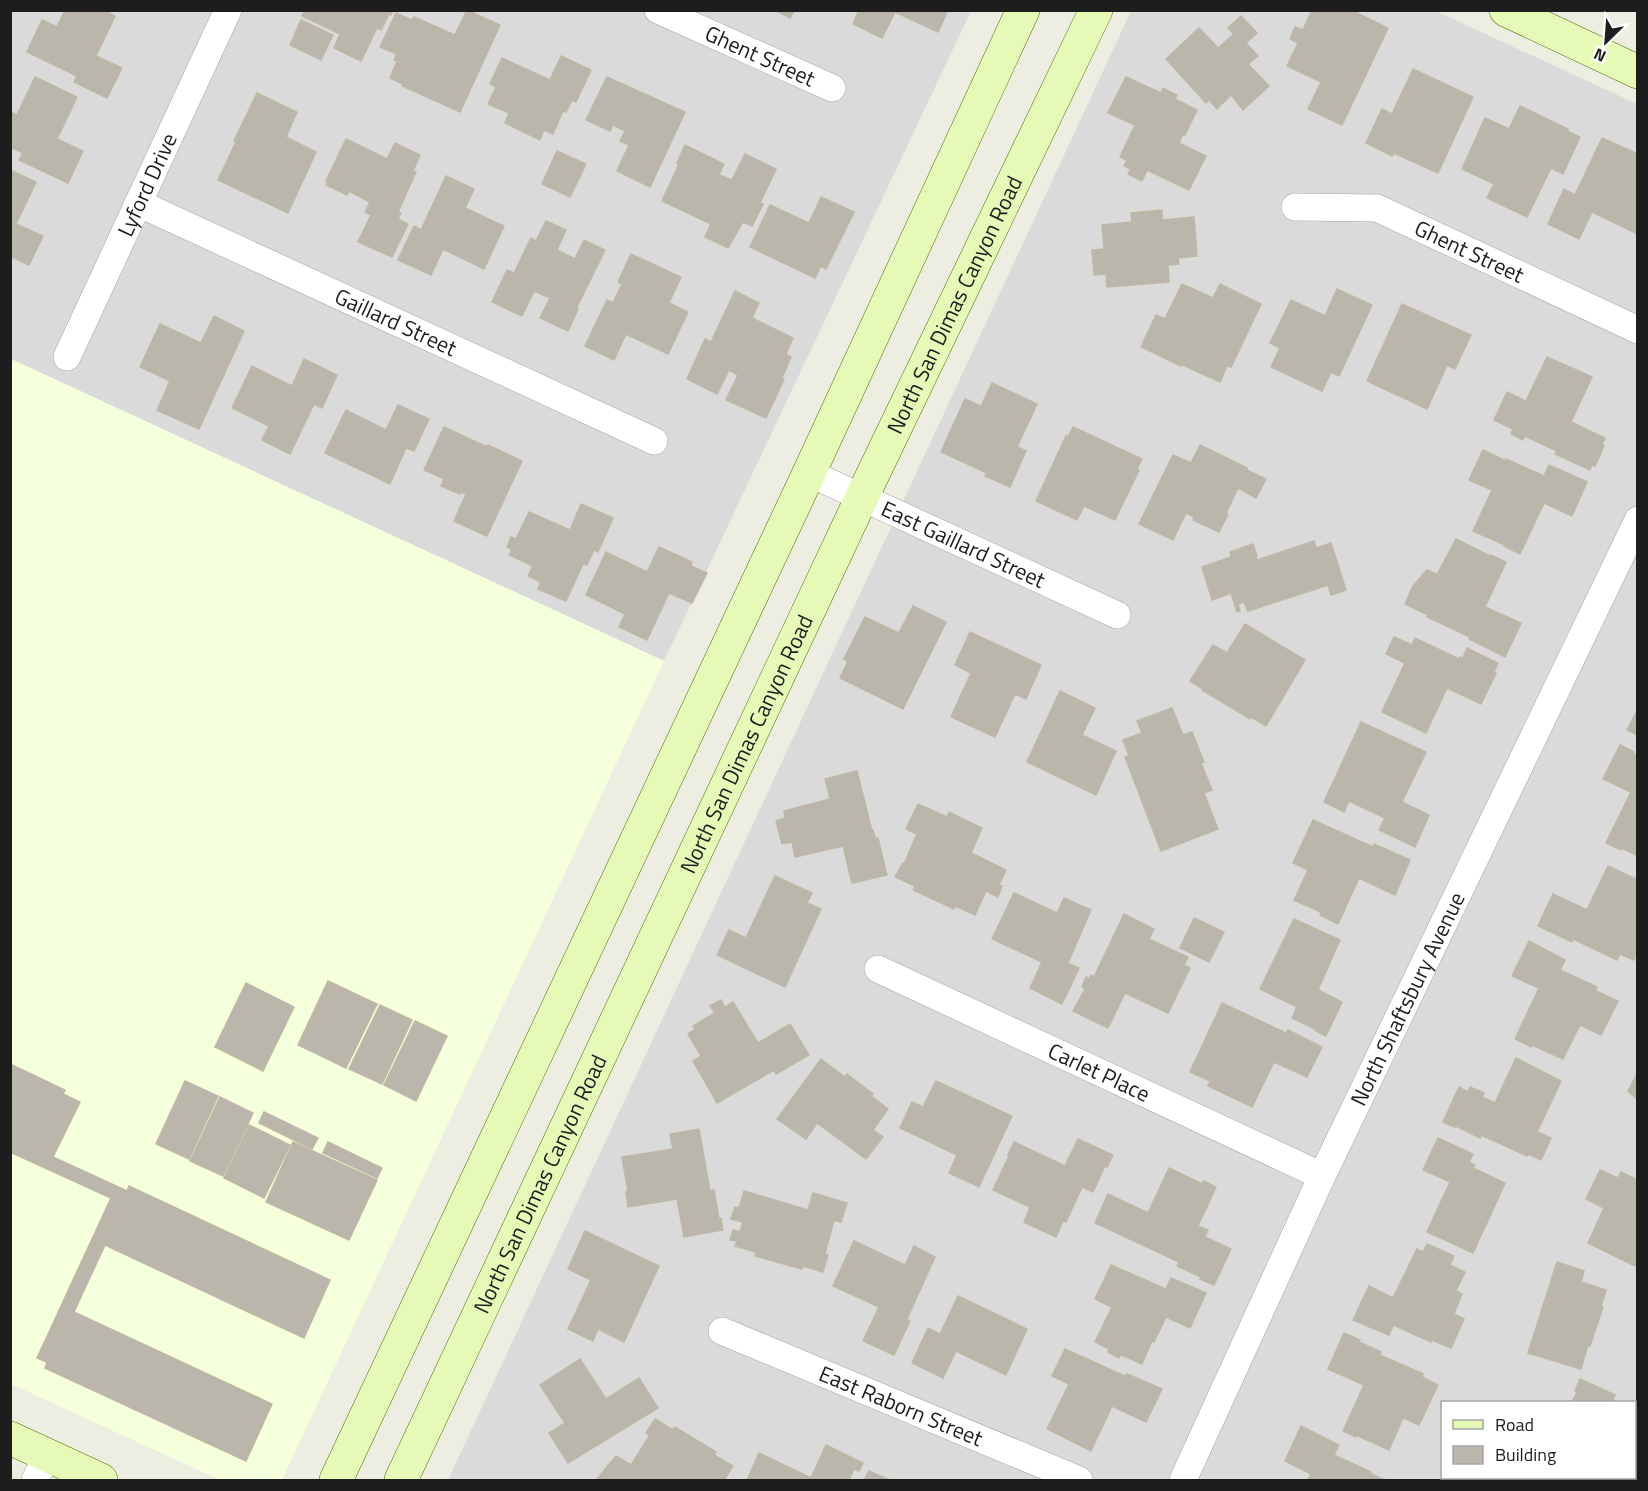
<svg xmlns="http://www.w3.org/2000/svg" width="1648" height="1491" viewBox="0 0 1648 1491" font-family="'Titillium Web',sans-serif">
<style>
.residential{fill:#dbdada;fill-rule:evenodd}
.education{fill:#f6ffdb}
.building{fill:#bab6ac;stroke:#bfb7a5;stroke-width:1.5}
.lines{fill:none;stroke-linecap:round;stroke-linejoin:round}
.street-casing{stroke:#a4a4a4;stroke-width:28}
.secondary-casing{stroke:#4d7206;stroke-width:34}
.street{stroke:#fff;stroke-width:27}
.secondary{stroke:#e6f9b6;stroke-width:33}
.labels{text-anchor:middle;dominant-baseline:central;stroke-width:5;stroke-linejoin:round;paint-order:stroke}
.street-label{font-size:22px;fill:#1d1d1d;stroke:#fff}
</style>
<rect width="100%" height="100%" fill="#eeede2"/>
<g class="residential">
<path d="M11,11H971L664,661L11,359Z"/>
<path d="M1131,11H1436L1637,104V1480H448ZM1442,1402H1634V1478H1442Z"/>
</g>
<path class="education" d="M11,359L664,661L282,1480H220L11,1384Z"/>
<g class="building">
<path d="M65,10H104L115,16L96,56L122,68L107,98L74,82L77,76L27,52L42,20L57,27Z"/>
<path d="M305,10H393L391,15L389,14L381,30L377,28L361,61L334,48L340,34L302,16Z"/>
<path d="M467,10L500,25L460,112L402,86L403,84L390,78L397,61L394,60L397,54L380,47L396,13L412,20L414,17L455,35Z"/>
<path d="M775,10H794L790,18Z"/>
<path d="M859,10H948L938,32L895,12L882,38L853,24Z"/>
<path d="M1312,10H1351L1388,28L1342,125L1308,109L1321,82L1287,66L1298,43L1290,39L1295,27L1303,30Z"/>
<path d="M1241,16L1257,33L1246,43L1258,56L1248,64L1269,86L1243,110L1231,95L1217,109L1209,100L1206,103L1166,59L1199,28L1218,48L1234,34L1228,28Z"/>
<path d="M301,20L333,35L321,60L290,45Z"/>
<path d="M561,56L591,70L576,102L572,100L566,112L563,111L553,134L544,130L540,140L505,123L509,113L488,104L496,87L490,84L502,58L550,80Z"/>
<path d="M1413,69L1473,97L1438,173L1394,153L1392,156L1366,143L1382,109L1392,114Z"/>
<path d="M35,77L77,97L57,139L83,151L68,183L19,160L23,153L10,147V112L17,115Z"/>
<path d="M607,77L685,112L650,187L617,171L629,145L620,141L625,131L613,125L610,131L586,120Z"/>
<path d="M1126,77L1161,93L1163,88L1177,95L1175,99L1197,110L1185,135L1183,134L1179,143L1206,156L1189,190L1147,170L1142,181L1128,174L1131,169L1124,166L1127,160L1120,157L1135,125L1108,113Z"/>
<path d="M257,93L297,112L286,137L316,152L288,213L218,180L236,142L234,141Z"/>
<path d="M1520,106L1568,129L1567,131L1580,137L1563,174L1551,168L1527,217L1487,198L1494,184L1462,169L1485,118L1509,129Z"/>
<path d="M1602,138L1638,154V234L1592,212L1579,239L1548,224L1564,189L1575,195Z"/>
<path d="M346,139L387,159L395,143L420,155L413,171L416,172L398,212L401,213L398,219L408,224L392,257L358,242L371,215L365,212L370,202L349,191L347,195L326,185L328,182L326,181Z"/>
<path d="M685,145L724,164L719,175L732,180L745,154L776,169L760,203L763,204L752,226L743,222L728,248L705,237L711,224L662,201L679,164L677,163Z"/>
<path d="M557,151L586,164L570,197L542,184Z"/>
<path d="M10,170L36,182L16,224L43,236L29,265L10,256Z"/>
<path d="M446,176L474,189L465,208L504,226L484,269L443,249L431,275L398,260L414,226L421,230Z"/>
<path d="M821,197L854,212L826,269L821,266L815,278L750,247L770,205L809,223Z"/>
<path d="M1162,210V220L1194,217L1197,256L1178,258L1179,264L1168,265L1169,282L1107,287L1106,274L1094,275L1092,250L1104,249L1102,225L1132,222L1131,213Z"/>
<path d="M546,221L566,230L557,250L575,259L584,240L605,250L577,307L578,309L568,331L540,318L550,298L534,291L522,316L492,302L507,270L514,273L531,238L536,241Z"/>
<path d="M631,254L681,277L669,303L688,312L668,354L626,334L614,360L585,346L607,300L613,303L622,284L618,282Z"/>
<path d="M1182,284L1213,298L1220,284L1261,304L1231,367L1227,366L1220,382L1181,364V366L1141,347L1156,315L1165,319Z"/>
<path d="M1337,289L1372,305L1339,376L1331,372L1322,391L1271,367L1280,348L1270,343L1291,300L1325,316Z"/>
<path d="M735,291L759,303L752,318L793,338L786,354L791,357L782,378L784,379L766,418L726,400L738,375L729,370L717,394L687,379L705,339L711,342Z"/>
<path d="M1402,304L1471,335L1455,369L1447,365L1427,409L1367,381Z"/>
<path d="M214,316L244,331L199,429L157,410L170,381L140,367L160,324L201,343Z"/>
<path d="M1547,357L1592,377L1571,422L1605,438L1602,444L1604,446L1595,466L1592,465L1590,470L1555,454L1557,451L1525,436L1523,440L1511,434L1513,429L1494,420L1507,392L1526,401Z"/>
<path d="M304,359L337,375L322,408L314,404L290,454L262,440L269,426L232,408L252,366L292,386Z"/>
<path d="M992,383L1037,404L1017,447L1026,451L1010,487L985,476L987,473L941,452L965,399L981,406Z"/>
<path d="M398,405L429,419L414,451L406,448L390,484L325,453L346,410L386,430Z"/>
<path d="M444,427L487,447L488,445L522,461L487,536L454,521L466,494L461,492L460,494L441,486L444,479L424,470Z"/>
<path d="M1073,427L1142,459L1137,469L1139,470L1115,520L1084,506L1077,520L1036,501L1066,436L1068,437Z"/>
<path d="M1200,445L1247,468V470L1266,479L1256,498L1238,488L1226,513L1228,514L1219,532L1193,520L1194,517L1186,513L1173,540L1139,524L1173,455L1191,463Z"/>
<path d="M1483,450L1506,461V459L1544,476L1549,465L1587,482L1572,516L1544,503L1520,554L1504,546L1505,545L1473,531L1492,490L1469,480Z"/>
<path d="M581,504L613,518L598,552L594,550L587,565L583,564L566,601L538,589L541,582L528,576L533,566L509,555L512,549L507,547L511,537L516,539L529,512L570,530Z"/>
<path d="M1456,539L1490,556L1491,555L1506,562L1485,607L1521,623L1505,657L1469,639L1470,637L1427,617L1428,615L1405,604L1413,586L1427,570L1445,578L1446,577L1438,573Z"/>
<path d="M1314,541L1316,548L1331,543L1346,590L1331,595L1328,585L1248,611L1244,602L1238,604L1240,611L1237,612L1231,593L1212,600L1202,567L1231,557L1230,552L1253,544L1257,556L1256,557L1257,560Z"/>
<path d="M659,547L692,562L691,566L707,573L692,603L669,593L647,640L619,627L625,614L586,595L606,552L647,572Z"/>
<path d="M913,606L946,622L903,709L840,678L848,661L844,659L865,617L899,633Z"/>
<path d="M1245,624L1305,660L1266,726L1251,717L1250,719L1202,690L1203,689L1190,681L1213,645L1227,653Z"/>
<path d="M970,632L1041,665L1026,699L1015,694L995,737L951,717L971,673L955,665Z"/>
<path d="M1394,637L1412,645L1415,638L1459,659L1460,657L1463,658L1467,648L1498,663L1494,672L1496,673L1481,704L1447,688L1426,733L1382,712L1405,663L1386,654Z"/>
<path d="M1060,691L1095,708L1082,735L1116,751L1096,795L1027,762Z"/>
<path d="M1172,708L1183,735L1192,732L1204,762L1201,763L1212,790L1204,793L1218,829L1161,851L1125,757L1129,756L1123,740L1142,733L1137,721Z"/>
<path d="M1638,709V735L1627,730Z"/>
<path d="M1361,722L1426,752L1402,802L1429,815L1415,847L1379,830L1385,818L1349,801L1344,812L1324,802Z"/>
<path d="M1620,745L1634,752L1633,754L1638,756V856L1622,848L1621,850L1606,843L1631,792L1603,779Z"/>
<path d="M857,771L872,831L873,830L875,838H878L887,875L852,883L843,846L795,857L792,842L782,844L776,821L785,818L784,811L830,799L825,779Z"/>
<path d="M918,804L947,817L949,812L982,828L971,853L1006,870L999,885L1002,886L998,897L986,891L975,915L955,906L954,909L913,890L915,886L895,877L903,863L904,864L917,834L906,829Z"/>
<path d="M1313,820L1373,847L1374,844L1410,860L1395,895L1359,878L1338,924L1320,915L1321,912L1294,900L1308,870L1293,863Z"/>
<path d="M1608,866L1638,880V952L1634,960L1620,954L1617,960L1573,939L1572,942L1538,926L1553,894L1587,910Z"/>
<path d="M775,876L812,893L807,903L821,909L785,987L717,955L729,930L746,938Z"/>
<path d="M1014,893L1057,913L1064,898L1091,910L1068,963L1079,968L1062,1004L1030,988L1042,962L992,939Z"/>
<path d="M1124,914L1154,929L1149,939L1188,957L1184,965L1190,968L1168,1013L1125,993L1108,1028L1073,1011L1085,989L1082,987L1086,977L1089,979L1091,975L1094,977Z"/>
<path d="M1194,918L1224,932L1209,962L1180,948Z"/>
<path d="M1294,919L1340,940L1318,990L1342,1002L1326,1036L1316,1031L1317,1030L1292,1018L1297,1007L1260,989Z"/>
<path d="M1529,941L1565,960L1560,970L1597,987L1596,991L1618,1001L1601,1035L1580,1025L1563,1059L1532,1045L1531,1047L1515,1039L1539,988L1512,976Z"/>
<path d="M328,981L377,1004L346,1068L298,1045Z"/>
<path d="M246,983L294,1007L263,1071L215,1047Z"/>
<path d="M721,1000L725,1007L733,1002L758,1043L790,1024L809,1055L776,1074L774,1070L717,1103L693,1061L701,1056L688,1034L695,1029L693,1026L715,1013L710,1006Z"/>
<path d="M1222,1003L1286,1033L1288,1030L1322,1047L1307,1077L1274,1062L1252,1107L1208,1086L1210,1081L1190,1072Z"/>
<path d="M380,1005L412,1020L382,1084L349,1069Z"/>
<path d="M415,1021L447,1036L416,1101L384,1085Z"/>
<path d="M1516,1058L1561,1081L1537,1132L1551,1138L1541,1160L1528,1154L1527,1156L1481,1135L1480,1138L1456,1126L1455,1127L1443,1122L1459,1087L1468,1092L1470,1087L1484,1093L1482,1097L1495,1103Z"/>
<path d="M821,1059L845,1077L847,1074L873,1094L871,1096L888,1109L873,1130L883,1137L866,1159L817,1123L806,1139L777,1119Z"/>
<path d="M10,1064L65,1090L63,1094L80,1102L53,1157L127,1191L129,1186L330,1280L304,1338L105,1245L74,1312L272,1404L246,1461L45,1368L47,1362L37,1358L111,1198L10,1152Z"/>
<path d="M1638,1072V1100L1628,1091Z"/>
<path d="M185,1081L218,1096L189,1159L156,1144Z"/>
<path d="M936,1081L1012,1116L979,1187L949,1173L957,1155L900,1128L912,1102L923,1107Z"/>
<path d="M220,1097L253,1113L223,1176L190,1161Z"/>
<path d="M264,1112L318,1138L312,1149L259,1123Z"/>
<path d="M249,1125L290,1145L264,1198L224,1178Z"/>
<path d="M699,1129L710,1191L714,1190L719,1219L721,1218L723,1230L684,1237L677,1199L628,1207L626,1192L628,1191L622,1157L673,1149L670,1134Z"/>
<path d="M1438,1138L1473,1154L1469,1162L1475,1165L1473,1168L1505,1183L1473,1253L1427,1232L1450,1182L1423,1170Z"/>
<path d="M1078,1139L1113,1155L1107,1167L1105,1166L1093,1192L1082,1187L1066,1222L1063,1221L1056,1237L1024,1222L1030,1207L993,1190L1009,1156L1008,1155L1014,1142L1065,1166Z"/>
<path d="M293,1142L377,1180L349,1240L266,1202Z"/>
<path d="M328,1142L382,1168L377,1178L323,1153Z"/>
<path d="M1169,1168L1202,1184L1204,1181L1216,1187L1198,1226L1208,1230L1205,1237L1231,1249L1214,1285L1200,1279L1201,1277L1177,1266L1179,1262L1095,1223L1108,1194L1148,1213Z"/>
<path d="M1600,1170L1618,1178L1621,1172L1638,1180V1260L1635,1266L1588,1243L1604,1208L1586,1199Z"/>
<path d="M744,1191L808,1210L813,1193L847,1203L841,1222L834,1220L825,1254L828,1255L823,1272L803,1266L802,1269L755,1256L756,1252L735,1246L737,1241L730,1240L733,1230L740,1232L743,1222L731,1219L735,1207L739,1208Z"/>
<path d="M585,1231L659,1266L624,1342L598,1329L593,1341L568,1329L591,1280L568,1269Z"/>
<path d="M854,1241L905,1265L914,1246L935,1257L907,1319L910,1321L894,1355L863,1341L879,1307L833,1286Z"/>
<path d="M1427,1244L1454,1256L1450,1265L1465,1272L1456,1291L1462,1294L1454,1314L1464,1319L1451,1348L1432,1340L1431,1342L1393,1325L1389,1335L1353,1320L1369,1286L1393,1298L1417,1249L1423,1252Z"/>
<path d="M1557,1262L1584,1271L1581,1282L1606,1290L1601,1306L1603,1307L1590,1346L1588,1345L1581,1369L1528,1353Z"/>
<path d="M1111,1265L1166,1289L1171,1278L1206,1293L1190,1328L1166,1317L1154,1342L1152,1341L1142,1364L1124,1356L1120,1355L1119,1358L1108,1352L1109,1349L1095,1342L1112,1307L1095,1299Z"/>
<path d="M958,1296L1027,1329L1006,1375L956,1351L943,1378L912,1363L928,1328L940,1334Z"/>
<path d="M1344,1333L1360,1340L1359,1342L1381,1352L1380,1355L1423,1374L1422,1377L1438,1385L1419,1425L1403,1418L1389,1450L1356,1435V1437L1343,1431L1364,1385L1328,1369Z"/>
<path d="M1065,1349L1118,1373L1126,1376L1127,1374L1162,1389L1146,1422L1112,1406L1091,1451L1047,1429L1069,1384L1052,1376Z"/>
<path d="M580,1359L606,1399L639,1378L658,1408L568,1463L549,1433L565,1423L540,1385Z"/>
<path d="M1580,1379L1615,1395L1612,1402H1572L1577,1392L1575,1391Z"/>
<path d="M655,1419L673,1430L675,1427L716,1452L714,1455L733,1466L724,1480L597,1479L616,1456L631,1465L650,1435L646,1433Z"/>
<path d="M1301,1426L1339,1445L1334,1455L1371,1472V1474L1385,1480H1308L1311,1474L1285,1461Z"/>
<path d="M826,1445L863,1463L859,1471L854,1469L849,1480H747L759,1453L811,1478Z"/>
<path d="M869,1471L889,1480H864Z"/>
<path d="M1453,1478H1486L1493,1480H1452Z"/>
<path d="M1583,1478H1630L1629,1480H1589Z"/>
</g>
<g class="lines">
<defs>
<g id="street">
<path id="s1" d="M658,10L832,88"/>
<path id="s2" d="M138,203L654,441"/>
<path id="s3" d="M1295,207L1377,208L1638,330"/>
<path id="s4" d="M67,357L228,10"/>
<path id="s5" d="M809,473L1117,615"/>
<path id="s6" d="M878,969L1322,1176"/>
<path id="s7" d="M722,1331L1079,1480"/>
<path d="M35,1480L47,1455"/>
<path id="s8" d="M1183,1480L1322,1176L1638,520"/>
</g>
<g id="secondary">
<path d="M1506,10L1638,72"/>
<path d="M10,1438L101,1480"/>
<path d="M336,1480L809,473L1023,10"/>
<path id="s9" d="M401,1480L862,497L1096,10"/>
</g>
</defs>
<use href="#street" class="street-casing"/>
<use href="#secondary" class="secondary-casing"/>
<use href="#street" class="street"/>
<use href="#secondary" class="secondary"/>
</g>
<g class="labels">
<g class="street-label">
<text stroke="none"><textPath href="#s1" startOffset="112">Ghent Street</textPath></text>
<text stroke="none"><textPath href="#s4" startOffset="190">Lyford Drive</textPath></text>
<text stroke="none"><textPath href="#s3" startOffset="184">Ghent Street</textPath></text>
<text stroke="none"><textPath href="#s9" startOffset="1299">North San Dimas Canyon Road</textPath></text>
<text stroke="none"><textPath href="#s2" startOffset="284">Gaillard Street</textPath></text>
<text stroke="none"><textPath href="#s5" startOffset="170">East Gaillard Street</textPath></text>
<text stroke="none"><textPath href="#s9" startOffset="813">North San Dimas Canyon Road</textPath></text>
<text stroke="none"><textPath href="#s8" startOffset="531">North Shaftsbury Avenue</textPath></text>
<text stroke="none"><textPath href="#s6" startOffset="244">Carlet Place</textPath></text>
<text stroke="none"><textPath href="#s9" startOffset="327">North San Dimas Canyon Road</textPath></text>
<text stroke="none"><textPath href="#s7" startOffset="194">East Raborn Street</textPath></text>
</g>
</g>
<rect width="1648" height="1491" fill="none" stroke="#1d1d1d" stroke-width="24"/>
<rect x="1441" y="1401" width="195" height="78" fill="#ffffff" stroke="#a5a5a5" stroke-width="1.5"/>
<rect x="1453" y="1420" width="30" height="9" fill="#e6f9b6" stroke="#a5a5a5" stroke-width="1.5"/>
<text x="1495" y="1431" font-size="18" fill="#1d1d1d">Road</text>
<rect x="1453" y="1446" width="30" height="18" fill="#bab6ac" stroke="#a5a5a5" stroke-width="1.5"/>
<text x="1495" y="1461" font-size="18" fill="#1d1d1d">Building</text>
<g transform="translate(1606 42) rotate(205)" stroke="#ffffff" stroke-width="4.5" paint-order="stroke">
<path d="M0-4.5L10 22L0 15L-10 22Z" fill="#1d1d1d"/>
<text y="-9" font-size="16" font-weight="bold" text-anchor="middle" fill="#1d1d1d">N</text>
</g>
</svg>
